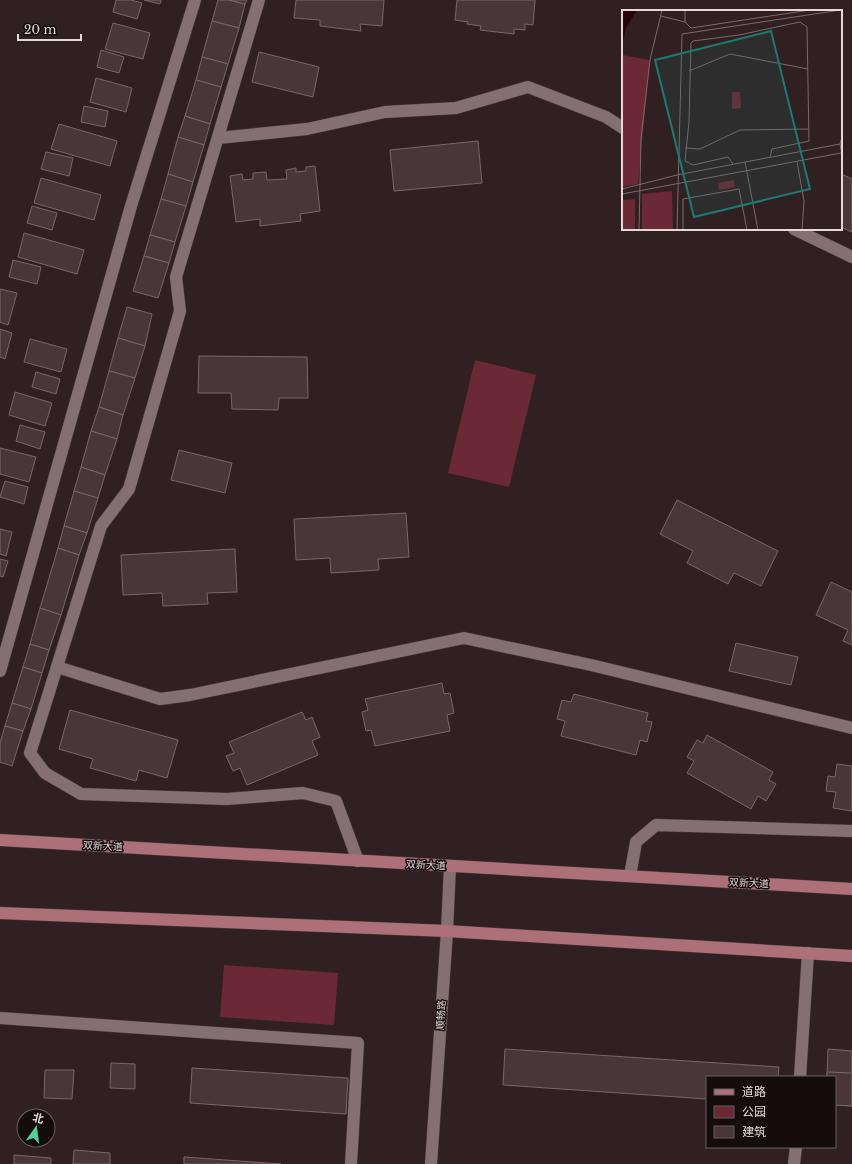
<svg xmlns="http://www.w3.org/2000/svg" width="852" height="1164" viewBox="0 0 852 1164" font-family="'Libre Baskerville','Noto Sans SC',serif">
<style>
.green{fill:#6b2935}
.building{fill:#483638;stroke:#7b6668}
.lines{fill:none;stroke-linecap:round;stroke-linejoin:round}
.minor-casing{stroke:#493b3c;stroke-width:13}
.major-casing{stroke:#493b3c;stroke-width:13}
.minor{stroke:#846f71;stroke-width:12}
.major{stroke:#ad7078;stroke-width:12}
.labels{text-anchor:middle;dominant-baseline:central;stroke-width:3;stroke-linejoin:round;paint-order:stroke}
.street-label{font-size:10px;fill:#e4d8d9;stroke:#140c0d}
.inset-road{fill:none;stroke:#796a6b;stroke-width:1}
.view{fill:#1a7b73;fill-opacity:0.15;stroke:#1a7b73;stroke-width:2}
.inset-edge{fill:none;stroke:#e4d8d9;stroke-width:2}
</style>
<rect width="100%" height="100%" fill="#312022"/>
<g class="green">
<path d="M475,360L536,375L509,487L448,473Z"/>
<path d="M224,965L338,973L334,1025L220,1017Z"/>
</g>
<g class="building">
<path d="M116,0H131L142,3L137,19L113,12Z"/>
<path d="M144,0H161L160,4Z"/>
<path d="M218,0H229L245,4L239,28L212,21Z"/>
<path d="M229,0H247L245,4Z"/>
<path d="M296,0H384L382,26L360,24L361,31L320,26V20L294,18Z"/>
<path d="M457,0H535L533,25L525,24V30L514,29V34L480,30L481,26L467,24L468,22L455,20Z"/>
<path d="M212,21L239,28L228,64L202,57Z"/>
<path d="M113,23L150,33L143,59L105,49Z"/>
<path d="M101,50L124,57L119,73L97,67Z"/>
<path d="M259,52L319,67L313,97L252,82Z"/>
<path d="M202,57L228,64L221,87L196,80Z"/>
<path d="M96,78L132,88L126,112L90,102Z"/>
<path d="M196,80L221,87L210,124L185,116Z"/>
<path d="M84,106L108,111L105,127L81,122Z"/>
<path d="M185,116L210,124L204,145L178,137Z"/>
<path d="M59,124L117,141L110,166L51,149Z"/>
<path d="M178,137L204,145L193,182L168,174Z"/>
<path d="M478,141L482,183L394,191L390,150Z"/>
<path d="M46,152L73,158L69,176L41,169Z"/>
<path d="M315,166L320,211L300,214L301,221L260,226V219L236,222L230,176L242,174L243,180L253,179V173L266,172L267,180L287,179L286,170L296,168V172L306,171V167Z"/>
<path d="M168,174L193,182L186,206L161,199Z"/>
<path d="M841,174L852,179V232L841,227Z"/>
<path d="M41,178L101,195L94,220L34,203Z"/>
<path d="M161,199L186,206L175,242L150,235Z"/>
<path d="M32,206L57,213L52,230L27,223Z"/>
<path d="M24,233L84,250L77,274L18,257Z"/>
<path d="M150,235L175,242L169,263L144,256Z"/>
<path d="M144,256L169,263L158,298L133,291Z"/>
<path d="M13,260L41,267L37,284L9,277Z"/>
<path d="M0,289L17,293L8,325L0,322Z"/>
<path d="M127,307L152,314L145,346L118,338Z"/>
<path d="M0,329L12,333L5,359L0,357Z"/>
<path d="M118,338L145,346L135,378L109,371Z"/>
<path d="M30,339L67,349L61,372L24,362Z"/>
<path d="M199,356L307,357L308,398H279L278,410L232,409L231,393H198Z"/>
<path d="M109,371L135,378L123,415L99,407Z"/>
<path d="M36,372L60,379L56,394L32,387Z"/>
<path d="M15,392L52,403L45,426L9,415Z"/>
<path d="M99,407L123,415L117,439L91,431Z"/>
<path d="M20,425L45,432L40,449L16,441Z"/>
<path d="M91,431L117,439L105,475L81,467Z"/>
<path d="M0,448L36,457L29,482L0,474Z"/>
<path d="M179,450L232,463L225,493L171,480Z"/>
<path d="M81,467L105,475L98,498L74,491Z"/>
<path d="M5,481L28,487L24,504L0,497Z"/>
<path d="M74,491L98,498L87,533L64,526Z"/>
<path d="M677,500L778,551L761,586L734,573L728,584L687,563L693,551L660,534Z"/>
<path d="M406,513L409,557L378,559L379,570L331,573L330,558L296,560L294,519Z"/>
<path d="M64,526L87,533L79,555L58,548Z"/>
<path d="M0,529L12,532L6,556L0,554Z"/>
<path d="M58,548L79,555L61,615L40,608Z"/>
<path d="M235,549L237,592L207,593L208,604L163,606L162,593L123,595L121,555Z"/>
<path d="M0,559L8,561L3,577L0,576Z"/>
<path d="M831,582L852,592V645L843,641L848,630L816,615Z"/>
<path d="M40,608L61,615L49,650L30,644Z"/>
<path d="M736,643L798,657L791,685L729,671Z"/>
<path d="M30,644L49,650L42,673L23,667Z"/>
<path d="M23,667L42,673L31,709L12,703Z"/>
<path d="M442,683L444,694L450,693L454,713L447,715L450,731L375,746L371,730L366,731L362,712L368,710L365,699Z"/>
<path d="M574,694L648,713L646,721L652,722L647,742L640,740L636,755L561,736L565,721L557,719L562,700L571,702Z"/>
<path d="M12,703L31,709L23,731L5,726Z"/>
<path d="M70,710L178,740L167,778L139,770L136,781L90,768L93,759L59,749Z"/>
<path d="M302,712L306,720L312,717L320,737L312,741L318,755L247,785L240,768L233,771L226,756L234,753L229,742Z"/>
<path d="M5,726L23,731L12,766L0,762V743Z"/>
<path d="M707,735L773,772L769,780L776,784L766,801L758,796L751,809L687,773L694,761L687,757L697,740L703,743Z"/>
<path d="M837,764L852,766V811L833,808L836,792L826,791L828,776L835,777Z"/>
<path d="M505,1049L779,1067L778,1077H707V1099L503,1085Z"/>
<path d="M828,1049L852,1051V1106L835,1105V1077H827Z"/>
<path d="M111,1063L135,1064V1089L110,1088Z"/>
<path d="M192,1068L348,1078L346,1114L190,1103Z"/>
<path d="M45,1070H74L72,1099L44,1098Z"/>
<path d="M827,1072L852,1073V1106L835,1105V1077H827Z"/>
<path d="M74,1150L110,1153V1164H73Z"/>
<path d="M14,1155L51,1158V1164H14Z"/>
<path d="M184,1157L281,1164H184Z"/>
</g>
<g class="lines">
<defs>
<g id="minor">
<path d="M259,0L176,277L180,311L129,489L101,526L30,753L45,773L81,794L227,799L303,793L336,801L358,861"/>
<path d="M218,138L307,129L385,112L456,108L528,87L606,117L623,128"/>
<path d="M794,229L852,257"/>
<path d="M57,667L160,699L190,695L464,638L591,665L852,728"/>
<path d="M0,671L131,206L195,0"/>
<path d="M630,876L636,842L656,825L852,831"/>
<path d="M0,1018L358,1043L351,1164"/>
<path d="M800,1077L808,953"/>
<path d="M431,1164L447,931L450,866"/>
<path d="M794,1164L796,1147"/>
</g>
<g id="major">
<path d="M0,840L852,889"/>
<path d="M0,913L447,931L852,956"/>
</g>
</defs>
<use href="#minor" class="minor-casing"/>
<use href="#major" class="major-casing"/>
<use href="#minor" class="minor"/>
<use href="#major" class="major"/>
</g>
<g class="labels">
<g class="street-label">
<text transform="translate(103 846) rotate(3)">双新大道</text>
<text transform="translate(426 865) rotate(3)">双新大道</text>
<text transform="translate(749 883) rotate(3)">双新大道</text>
<text transform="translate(441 1015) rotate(-86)">顺畅路</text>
</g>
</g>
<g transform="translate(622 10)">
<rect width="220" height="220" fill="#312022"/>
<path d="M0,45L28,50L16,174L0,177ZM110,82H118L119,98L110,99ZM112,170L113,177L97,180L96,173ZM50,181L51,220H20V184ZM13,189V220H0V190Z" fill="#6b2935"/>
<path d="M0,0H15L4,18L0,36Z" fill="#29030b"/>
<path class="inset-road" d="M63,0V12L69,18L188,0M39,6L63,12M67,61L108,44L186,59M220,127L218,134L220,145M63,138L78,139L118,120L186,119M123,152L136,220M175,152L182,191L180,220M111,154L106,147L71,155L63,151L67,112L69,33L71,31L117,25L178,12L185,17L187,131L150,139L148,147M0,179L55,165L218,134M0,184L219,143M17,220L19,128L28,50L40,0M55,220L60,24L219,0M61,220V189L117,179L125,220"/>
<path class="view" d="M149,21L188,179L72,207L33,50Z"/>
<rect width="220" height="220" class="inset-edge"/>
</g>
<rect x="706" y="1076" width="130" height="72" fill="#140c0d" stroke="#675e5f"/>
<rect x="714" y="1089" width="20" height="6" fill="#ad7078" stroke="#675e5f"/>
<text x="742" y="1096" font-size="12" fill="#e4d8d9">道路</text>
<rect x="714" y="1106" width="20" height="12" fill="#6b2935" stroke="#675e5f"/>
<text x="742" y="1116" font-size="12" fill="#e4d8d9">公园</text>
<rect x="714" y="1126" width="20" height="12" fill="#483638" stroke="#675e5f"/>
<text x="742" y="1136" font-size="12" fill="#e4d8d9">建筑</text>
<g transform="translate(36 1128) rotate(14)"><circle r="19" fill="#140c0d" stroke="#675e5f"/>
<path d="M0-3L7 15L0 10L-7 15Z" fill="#4dd39a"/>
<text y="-6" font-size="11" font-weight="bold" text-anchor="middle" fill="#e4d8d9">北</text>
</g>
<path d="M18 34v6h63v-6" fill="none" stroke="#e4d8d9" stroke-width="2"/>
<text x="24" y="34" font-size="12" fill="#e4d8d9" stroke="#140c0d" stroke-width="3" paint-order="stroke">20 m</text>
</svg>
